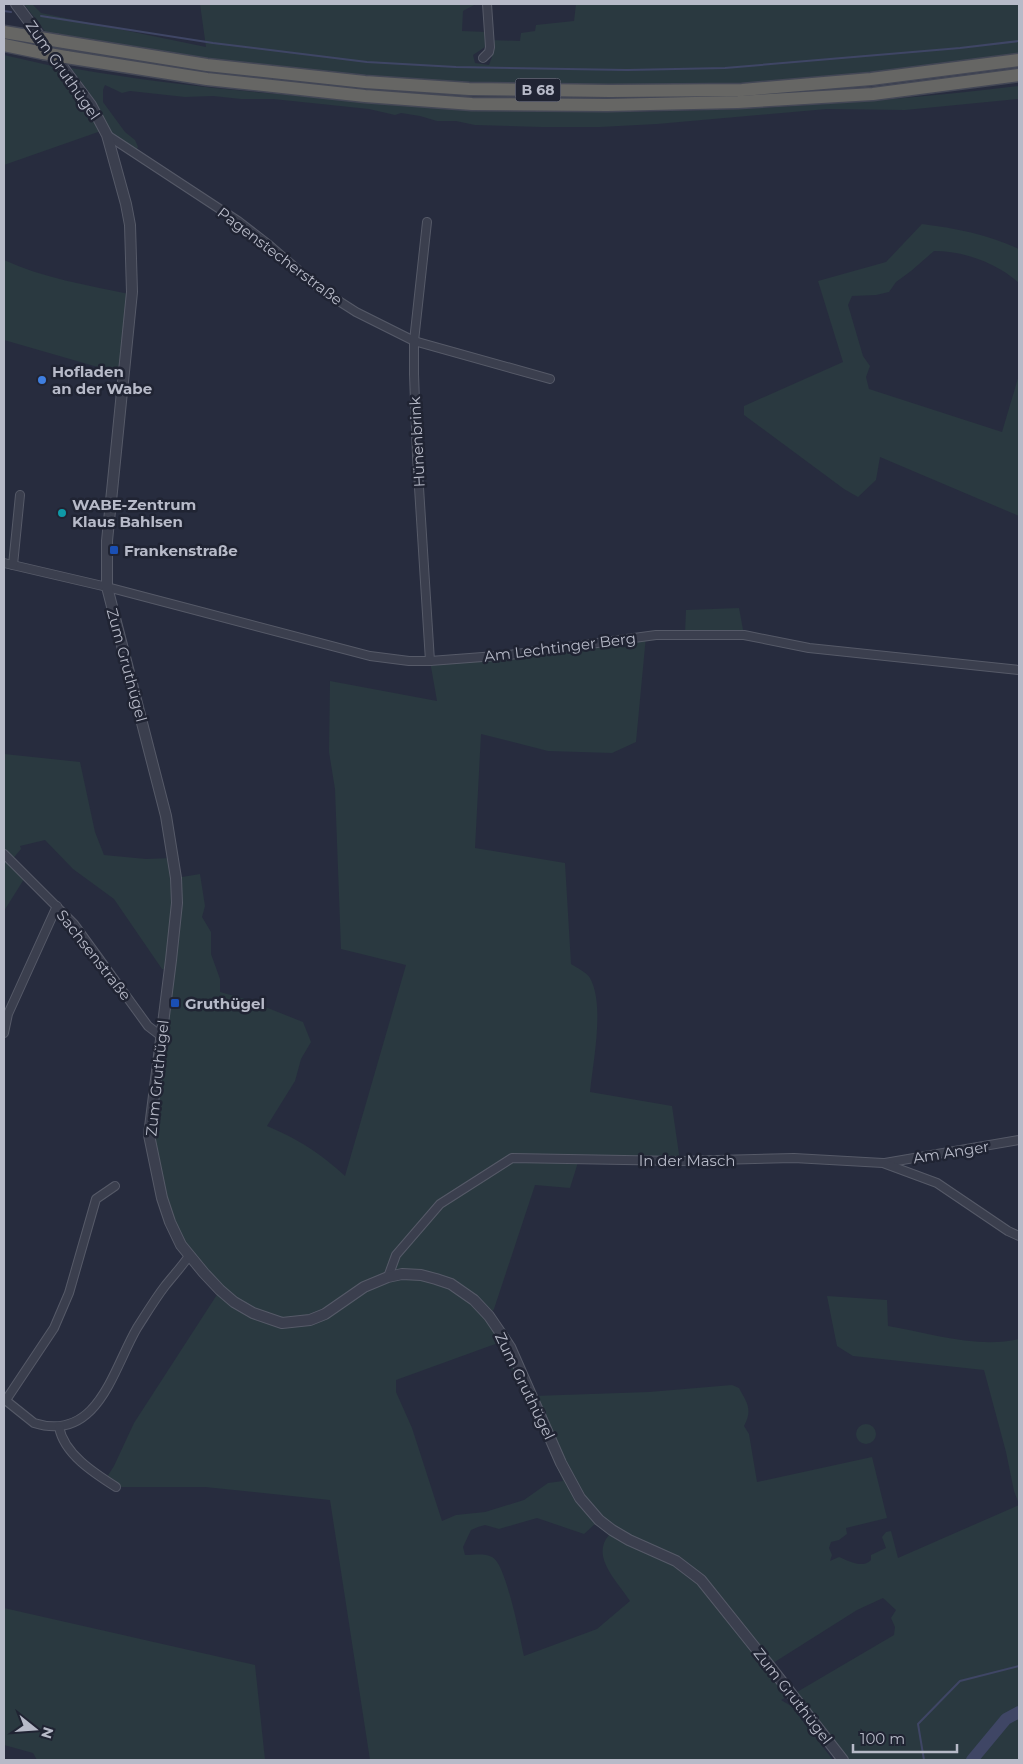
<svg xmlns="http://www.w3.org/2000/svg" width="1023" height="1764" viewBox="0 0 1023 1764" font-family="Montserrat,sans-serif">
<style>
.green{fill:#2a3940;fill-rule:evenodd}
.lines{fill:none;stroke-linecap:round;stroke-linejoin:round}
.stream{stroke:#3f4665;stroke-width:2}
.river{stroke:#3f4665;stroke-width:12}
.minor-casing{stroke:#565a68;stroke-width:10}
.tertiary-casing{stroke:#565a68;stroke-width:12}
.trunk-casing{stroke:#434755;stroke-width:15}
.minor{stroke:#3b3f4e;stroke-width:8}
.tertiary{stroke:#3b3f4e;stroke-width:10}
.trunk{stroke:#666664;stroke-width:12}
.trunk-bridge-casing{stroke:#434755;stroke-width:15;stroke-linecap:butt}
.trunk-bridge{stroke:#666664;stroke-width:12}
.shop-dot{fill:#3f7fe0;stroke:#202433;stroke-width:2}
.culture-dot{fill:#0f9aa8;stroke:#202433;stroke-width:2}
.transit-dot{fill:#1a4fb4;stroke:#202433;stroke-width:2}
.labels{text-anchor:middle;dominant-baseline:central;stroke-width:5;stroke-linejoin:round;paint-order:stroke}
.shield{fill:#202433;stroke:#8a8d9b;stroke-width:1}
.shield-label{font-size:14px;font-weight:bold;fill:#b7bac8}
.street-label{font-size:15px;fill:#b7bac8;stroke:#202433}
.poi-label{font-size:15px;font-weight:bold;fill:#b7bac8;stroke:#202433;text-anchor:start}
</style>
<rect width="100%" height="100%" fill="#272c3e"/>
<g class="green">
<path d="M24,4H32L41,13L206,47L200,4H476L463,11L462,31L486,32L485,47L473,55L475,63L489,65L492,57L489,52L490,40L520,41L521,33L535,31L536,25L574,21L576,4H1019V56L861,76L748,83L677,85L483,84L390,79L208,59L47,34Z"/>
<path d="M4,55L61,68L90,108L101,131L4,165Z"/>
<path d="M71,68C144,81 216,89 290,95C399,104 509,112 619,112C753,111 886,102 1019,86V99L905,110L827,109L657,124L600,127H541L475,125L456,121H437L420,116L401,113L395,115L369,109L273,99H241L213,96L185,97L130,91L122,93L105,85L103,90V102L125,132L135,140L138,147L136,151L120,140L109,129L93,98Z"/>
<path d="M922,224C955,228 989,235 1019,249V283C997,263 964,251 934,251L911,271L896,282L889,292L876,295L852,296L848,305L863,356L870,366L866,377L869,389L1002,432L1019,375V516L880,457L876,480L858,497L844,489L744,415V406L843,362L818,281L886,262Z"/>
<path d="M4,260C43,278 87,285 129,294L122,374L4,340Z"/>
<path d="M739,608L744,635L685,634L686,610Z"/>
<path d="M646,636L636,742L612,753L548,751L481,734L475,848L565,863L571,964C577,968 586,972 590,978C605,1005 593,1061 590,1092L672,1106L680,1161L579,1159L570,1188L535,1185L494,1309L489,1316L533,1396L649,1392L732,1385L739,1388C747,1403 753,1409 744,1426L749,1434L757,1482L872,1457L887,1518L846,1528L847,1534L839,1540L831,1542L829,1548L832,1555L830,1561L839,1557C849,1561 862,1569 871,1560V1555L886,1548L882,1537L886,1532L891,1531L898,1558L1019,1505V1760H850L797,1692L894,1635L895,1627L891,1618L896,1610L883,1598L857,1610L770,1665L792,1694L781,1700L791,1706L833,1760H370L330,1500L205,1487H116L105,1480L114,1466L134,1423L220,1290L181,1245L149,1135L170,970L162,969L114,899L73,869L45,840L20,846L21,849L11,861L26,876L4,911V754L80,762L95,832L104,855L146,859L173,858L176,878L200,874L205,906L202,917L211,932V954L220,979V992L245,999L303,1022L311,1042L301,1059L295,1081L267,1126C298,1139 320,1153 345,1176L406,965L341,949L335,789L329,752L330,681L437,701L430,661ZM498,1343L534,1416L563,1481L548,1483L524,1500L485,1512L456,1515L442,1521L412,1428L396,1392V1380ZM537,1518L584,1534L595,1524L609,1535C590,1557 618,1582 630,1601L597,1629L524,1656C520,1638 506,1563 492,1557C485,1553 474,1555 465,1555L463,1547L471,1530L478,1527L485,1525L499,1529Z"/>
<path d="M827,1296L887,1300L888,1326C929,1333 979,1349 1019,1339V1504L1014,1491L1006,1452L984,1370L853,1356L837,1346Z"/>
<circle cx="866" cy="1434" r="10"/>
<path d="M4,1608L255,1665L265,1760H37L33,1753L4,1745Z"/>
</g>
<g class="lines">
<g class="stream">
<path d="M4,11L11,12"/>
<path d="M41,16L213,43L367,62L456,67L627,70L725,68L960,48L1019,41"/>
<path d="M924,1760L918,1724L960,1681L1019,1666"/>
</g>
<path class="river" d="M972,1760L1006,1719L1019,1712"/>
<defs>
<g id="minor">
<path d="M483,58L489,52L490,47L487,4"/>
<path d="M107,135L238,221L269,245L320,289L356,312L414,341L550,379"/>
<path d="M427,222L414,341V374L417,456L430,661"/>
<path d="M4,563L107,587L370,656L409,661H430L509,655L656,635H744L809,648L1019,670"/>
<path d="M13,565L20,495"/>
<path d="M4,854L74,924L148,1026L161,1036"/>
<path d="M4,1033L8,1014L57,906"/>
<path d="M885,1163L1019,1140"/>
<path d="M388,1277L396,1255L440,1204L512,1158L680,1161L794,1158L883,1163L937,1183L1008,1231L1019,1236"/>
<path d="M4,1399L34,1423C98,1443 113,1369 137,1328C146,1314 155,1299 165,1286C173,1276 182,1266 189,1256"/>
<path d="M6,1400L54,1328L69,1293L96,1199L115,1186"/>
<path d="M59,1427C64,1454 94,1473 116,1487"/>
</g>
<path id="tertiary" d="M16,4L91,105L107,135L126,204L130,225L132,292L107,541V587L166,816L176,878L177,903L171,960L149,1135L162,1198L170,1222L181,1245L204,1273L220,1290L234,1302L253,1313L282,1323L310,1320L325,1314L364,1287L388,1277L402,1274L421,1275L436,1279L451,1284L474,1300L489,1316L510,1347L561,1463L580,1498L599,1520L612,1530L629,1540L676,1561L701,1580L769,1665L843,1760"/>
<g id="trunk">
<path d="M4,32L34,37"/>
<path d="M58,41L207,65L365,82L469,89L609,91L742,90L871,79L1019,60"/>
<path d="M4,45L43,53"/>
<path d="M66,57L207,79L365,96L472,104L607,105L738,102L873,94L1019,75"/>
</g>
</defs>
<use href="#minor" class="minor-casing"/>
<use href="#tertiary" class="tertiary-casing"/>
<use href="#trunk" class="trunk-casing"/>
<use href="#minor" class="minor"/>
<use href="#tertiary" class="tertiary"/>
<use href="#trunk" class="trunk"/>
<defs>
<g id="trunk-bridge">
<path d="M34,37L58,41"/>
<path d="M43,53L66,57"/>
</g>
</defs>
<use href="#trunk-bridge" class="trunk-bridge-casing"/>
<use href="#trunk-bridge" class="trunk-bridge"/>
</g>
<circle class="shop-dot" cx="42" cy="380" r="5"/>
<circle class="culture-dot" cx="62" cy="513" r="5"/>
<g class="transit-dot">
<rect x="109" y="545" width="10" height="10" rx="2.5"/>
<rect x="170" y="998" width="10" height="10" rx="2.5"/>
</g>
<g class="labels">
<rect class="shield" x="515.5" y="78.5" width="45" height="23" rx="4"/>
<g class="shield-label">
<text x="538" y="90">B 68</text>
</g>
<g class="street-label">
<text transform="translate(63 70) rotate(55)">Zum Gruthügel</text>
<text transform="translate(280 256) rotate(37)">Pagenstecherstraße</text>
<text transform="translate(417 442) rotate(-93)">Hünenbrink</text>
<text transform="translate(560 647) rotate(-7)">Am Lechtinger Berg</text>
<text transform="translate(127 665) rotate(75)">Zum Gruthügel</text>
<text transform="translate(94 955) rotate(52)">Sachsenstraße</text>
<text transform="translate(157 1078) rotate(-84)">Zum Gruthügel</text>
<text transform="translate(951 1152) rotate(-9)">Am Anger</text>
<text x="687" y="1160">In der Masch</text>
<text transform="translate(525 1386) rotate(64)">Zum Gruthügel</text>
<text transform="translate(793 1696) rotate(52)">Zum Gruthügel</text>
</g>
<g class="poi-label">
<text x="52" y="371">Hofladen<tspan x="52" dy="17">an der Wabe</tspan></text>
<text x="72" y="504">WABE-Zentrum<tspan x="72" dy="17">Klaus Bahlsen</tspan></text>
<text x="124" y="550">Frankenstraße</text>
<text x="185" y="1003">Gruthügel</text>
</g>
</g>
<rect width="1023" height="1764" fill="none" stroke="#b7bac8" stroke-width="10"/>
<g transform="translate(35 1729) rotate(107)" stroke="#202433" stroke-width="4" paint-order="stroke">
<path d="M0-4L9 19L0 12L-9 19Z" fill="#b7bac8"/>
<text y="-8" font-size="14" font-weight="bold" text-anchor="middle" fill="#b7bac8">N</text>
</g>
<path d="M853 1744v8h104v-8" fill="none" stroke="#b7bac8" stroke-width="2.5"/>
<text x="860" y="1744" font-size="15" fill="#b7bac8" stroke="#202433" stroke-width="4" paint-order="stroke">100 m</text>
</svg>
